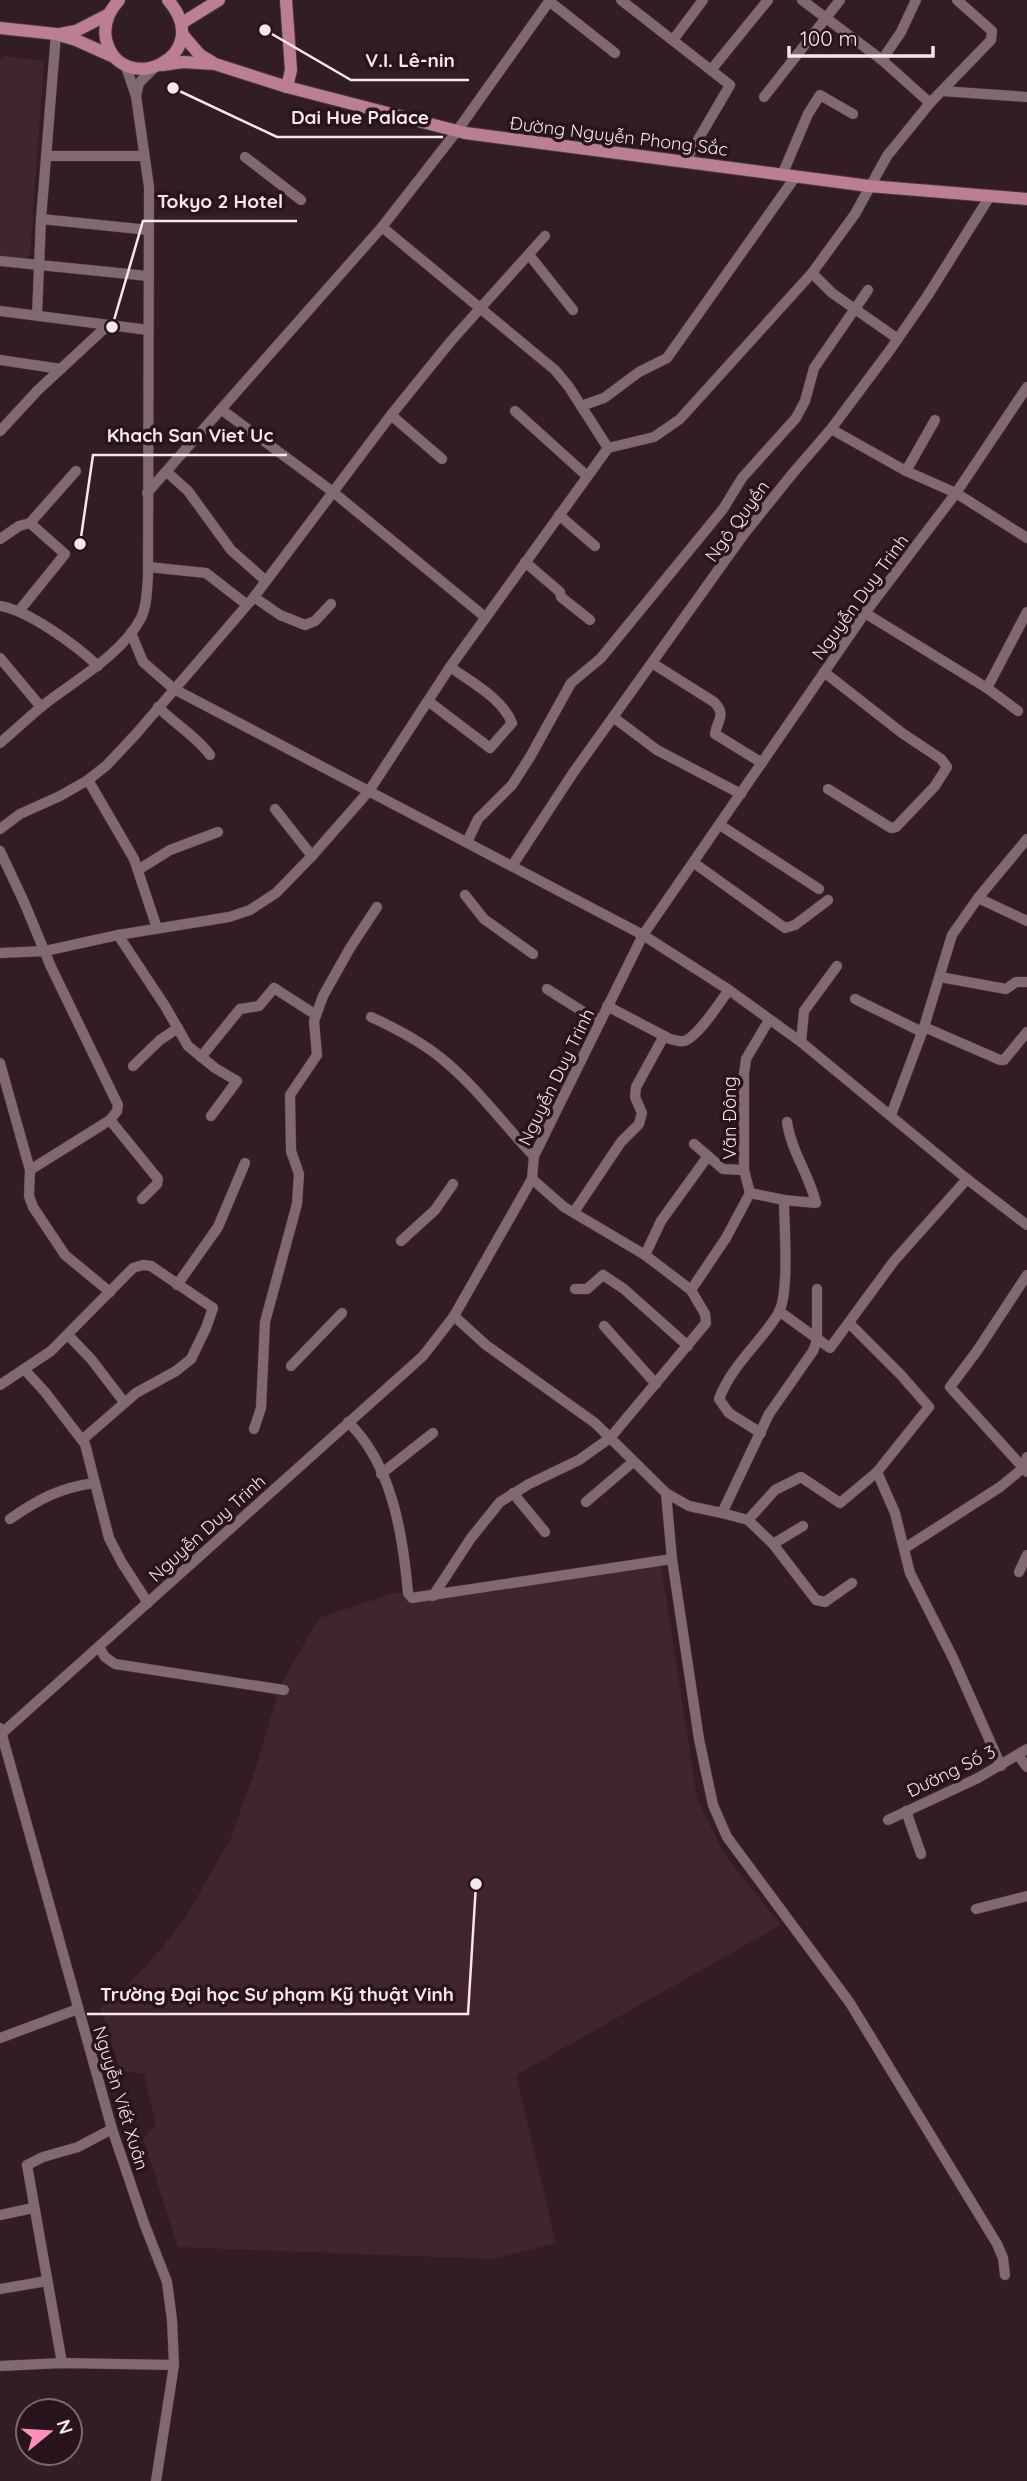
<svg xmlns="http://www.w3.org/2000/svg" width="1027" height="2481" viewBox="0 0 1027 2481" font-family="Quicksand,sans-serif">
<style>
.built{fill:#40242f}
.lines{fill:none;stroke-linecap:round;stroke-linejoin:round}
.minor-casing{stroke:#4a383f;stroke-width:11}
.major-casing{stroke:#4a383f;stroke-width:14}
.minor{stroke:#826871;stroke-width:10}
.major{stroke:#bc7e95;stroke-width:12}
.labels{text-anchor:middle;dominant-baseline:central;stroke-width:7;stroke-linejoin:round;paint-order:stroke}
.street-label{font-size:18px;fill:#f6e7ec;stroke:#28141c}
.leader{fill:none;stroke:#f6e7ec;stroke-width:2.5}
.callout-dot{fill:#f6e7ec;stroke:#28141c;stroke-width:2.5}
.callout-label{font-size:19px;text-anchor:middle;font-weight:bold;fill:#f6e7ec;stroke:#28141c;stroke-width:7;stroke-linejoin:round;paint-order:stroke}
</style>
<rect width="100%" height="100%" fill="#321d25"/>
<g class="built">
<path d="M5,56L44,61L30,255L25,260L0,258V60Z"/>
<path d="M661,1564L697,1798L725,1855L781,1925L516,2075L556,2243L492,2259L178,2247L143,2138L156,2125L144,2074L121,2071L100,2008L127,1986L162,1948L188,1913L231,1838L257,1764L280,1686L319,1618L394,1593Z"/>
</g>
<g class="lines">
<defs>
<g id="minor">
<path d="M621,0L730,85L685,162"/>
<path d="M802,0L882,60L930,103"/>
<path d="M549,1L615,53"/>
<path d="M673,40L703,0"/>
<path d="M882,60L901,32L916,0"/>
<path d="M711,70L768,0"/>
<path d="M942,91L1027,97"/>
<path d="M136,96L139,83L155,67"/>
<path d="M764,97L840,0"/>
<path d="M46,156H144"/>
<path d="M245,157L301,200"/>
<path d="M782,175L808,114L820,95L853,114"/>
<path d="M41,219L149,230"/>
<path d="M382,227L555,370L569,387L608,448"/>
<path d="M530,256L573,310"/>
<path d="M0,261L148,276"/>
<path d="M812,273L832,293L898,339"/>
<path d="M0,311L148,330"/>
<path d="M37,315L41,219L56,34"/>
<path d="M0,360L61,369"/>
<path d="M581,406L604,398L639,372L667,358L796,176"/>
<path d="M222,410L333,492L485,617"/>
<path d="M515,411L587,476"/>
<path d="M391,415L442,459"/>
<path d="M831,429L906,471L956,493L1027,538"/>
<path d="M0,431L38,390L107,326"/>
<path d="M906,471L935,420"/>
<path d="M167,472L188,491L231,550L266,581"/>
<path d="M147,493L382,227L457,131L550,0"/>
<path d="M559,515L595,546"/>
<path d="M0,539L19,526L30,523L76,471"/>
<path d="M525,562L560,592L561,597L590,620"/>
<path d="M148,567L206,573L246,604"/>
<path d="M254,597L280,615L305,625L315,621L331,604"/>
<path d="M0,606C28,610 77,646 98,666"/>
<path d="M19,611L65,554L30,523"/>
<path d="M865,613L987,688L1018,711"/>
<path d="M131,633L143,662L174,689L643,935L729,990L801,1042L967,1179L1027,1225"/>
<path d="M0,658L41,707"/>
<path d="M652,663L714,702C727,715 717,720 715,734L762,763"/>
<path d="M824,672L902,733L941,759L947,767L935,786L896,827L891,828L828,789"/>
<path d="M987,688L1027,612"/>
<path d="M428,701L490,748L512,723C502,698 471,682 450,667"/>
<path d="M158,707C175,724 196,736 210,755"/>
<path d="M613,717L657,750L741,794"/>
<path d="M0,743C14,731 27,719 41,707C72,682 122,655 141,618C147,606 147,590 148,576L149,187L136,96L125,64"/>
<path d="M88,780L134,859L157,928"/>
<path d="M275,809L312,856"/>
<path d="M720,825L819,889"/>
<path d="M0,829L20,814L60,796L88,780L107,765L136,734L254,597L391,415L451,341L545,236"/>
<path d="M467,842L478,819L512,785L530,757L571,683L601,658L723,509L742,478L796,418L805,401L814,368L868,290"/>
<path d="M0,851L24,902L51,967L118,1105L117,1111L110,1120L30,1170"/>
<path d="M694,863L785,928L795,925L828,900"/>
<path d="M512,866L573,773L744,534L793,473L831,429L890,350L928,295L990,196"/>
<path d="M138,870L170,850L218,832"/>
<path d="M465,895L484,919L533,954"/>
<path d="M978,898L1027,921"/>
<path d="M118,935L165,1006L188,1046L215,1068L237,1081L211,1116"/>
<path d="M0,953L45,951L118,935L229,917L250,910L276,893L312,856L369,791L450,667L608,448L654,437L680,419L812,273L855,214L887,156L930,103L991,40L992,31L957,0"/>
<path d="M940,977L1006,989L1016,982H1027"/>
<path d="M547,989L585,1013L601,1020"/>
<path d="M855,999L922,1032"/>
<path d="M607,1006L670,1039C676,1040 682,1043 687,1040C702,1031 719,1003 729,990"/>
<path d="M371,1017C395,1028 420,1041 441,1058C476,1086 503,1124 534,1156"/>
<path d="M924,1027L1000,1060H1004L1027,1032"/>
<path d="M801,1042L804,1011L837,966"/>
<path d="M201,1057L240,1009L259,1006L274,988L316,1015"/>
<path d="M0,1063L30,1170L29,1196L33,1207L65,1255L110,1292"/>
<path d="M133,1066L160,1040L178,1028"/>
<path d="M891,1115L924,1027L952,935L978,898L1027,839"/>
<path d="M110,1120L158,1179L157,1184L142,1199"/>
<path d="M694,1144L723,1169L744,1170"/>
<path d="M750,1193L784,1200L816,1203C809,1174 791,1151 787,1122"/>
<path d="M574,1212L621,1142L639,1124L642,1113L635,1097L636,1087L664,1036"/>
<path d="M401,1241L435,1210L453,1184"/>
<path d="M645,1255L661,1221L708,1156"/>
<path d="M1027,1275L977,1351L950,1387L1027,1472"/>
<path d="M177,1285L218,1227L245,1163"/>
<path d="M575,1289H587L603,1275L624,1289L688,1346"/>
<path d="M691,1290L726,1238L750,1193L744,1170V1074L746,1059L769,1020"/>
<path d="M779,1311L830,1348L894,1261L967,1179"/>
<path d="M454,1316L486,1345L595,1423L666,1493L689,1506L722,1513L769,1414L813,1351L817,1341V1289"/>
<path d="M604,1326L656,1384"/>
<path d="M68,1335L91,1359L124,1402"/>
<path d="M291,1366L342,1313"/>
<path d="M24,1369L45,1392L85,1444L109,1538L122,1563L148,1603"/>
<path d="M0,1385L51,1351L133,1268L143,1265L151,1266L213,1308L206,1328L191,1359L176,1371L136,1393L82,1440"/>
<path d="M348,1422C392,1464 403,1535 408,1593L412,1598L672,1559"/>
<path d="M254,1429L261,1408L265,1322L297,1204L299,1174L291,1151L290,1095L317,1055L314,1021L323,996L350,948L377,907"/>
<path d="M761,1433L729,1413L719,1399C731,1366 760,1343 778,1314C790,1294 784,1225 784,1200"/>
<path d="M877,1472L895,1513L910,1573L953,1658L1001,1766"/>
<path d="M381,1474L433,1433"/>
<path d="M513,1493L545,1532"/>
<path d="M666,1493L672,1559L699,1739L713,1805L727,1837L850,2003L997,2244L1003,2258L1005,2275"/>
<path d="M586,1502L633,1462"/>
<path d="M722,1513L748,1520L775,1490L801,1477L840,1503L877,1472L929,1407L900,1374L850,1324"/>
<path d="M10,1519C37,1500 61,1487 95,1483"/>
<path d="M748,1520L773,1544L816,1600L825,1602L852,1583"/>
<path d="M773,1544L803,1526"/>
<path d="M905,1548L1000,1487L1023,1468L1027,1457"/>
<path d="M1019,1572L1027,1555"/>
<path d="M433,1596L471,1538L500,1502L529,1484L579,1460L610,1438L706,1323L705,1314L691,1290L645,1255L564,1207L532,1179"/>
<path d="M99,1647L105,1657L115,1664L284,1690"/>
<path d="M0,1728L112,2129L144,2223L167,2282L172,2320L174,2365L156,2481"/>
<path d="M0,1735L423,1356L454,1316L532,1179L534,1156L643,935L865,613L956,493L1027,387"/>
<path d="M1018,1755L1027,1767"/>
<path d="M906,1811L921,1854"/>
<path d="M888,1820L978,1778L1027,1749"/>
<path d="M976,1909L1027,1896"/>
<path d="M0,2038L78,2009"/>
<path d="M0,2215L33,2208"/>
<path d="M0,2289L47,2281"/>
<path d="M62,2363L27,2165L43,2157L78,2147L112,2129"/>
<path d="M0,2366L62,2363L174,2365"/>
</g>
<g id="major">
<path d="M119,0C109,11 103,23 106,39C120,100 218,57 168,0"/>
<path d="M286,0L291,70L287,87"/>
<path d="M182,23L219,0"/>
<path d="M0,28L56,34L76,40L114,57"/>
<path d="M60,34L76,31L109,14"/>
<path d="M182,34L200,55L212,62"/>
<path d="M162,65L183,62L215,64L287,87L465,133L869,186L1027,199"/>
</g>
</defs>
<use href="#minor" class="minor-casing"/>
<use href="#major" class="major-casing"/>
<use href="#minor" class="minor"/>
<use href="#major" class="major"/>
</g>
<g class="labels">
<g class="street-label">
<text transform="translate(619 136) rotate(7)">Đường Nguyễn Phong Sắc</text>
<text transform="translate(737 521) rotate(-54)">Ngô Quyền</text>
<text transform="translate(860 597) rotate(-54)">Nguyễn Duy Trinh</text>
<text transform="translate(556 1077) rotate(-64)">Nguyễn Duy Trinh</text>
<text transform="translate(729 1118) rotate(-90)">Văn Đông</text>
<text transform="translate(207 1528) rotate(-42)">Nguyễn Duy Trinh</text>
<text transform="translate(951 1771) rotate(-26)">Đường Số 3</text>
<text transform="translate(121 2098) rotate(73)">Nguyễn Viết Xuân</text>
</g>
</g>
<path class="leader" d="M265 30L351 80H469M173 88L277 137H443M112 327L143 221H297M80 544L93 455H287M476 1884L468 2014H87"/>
<g class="callout-dot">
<circle cx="265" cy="30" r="7"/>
<circle cx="173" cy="88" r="7"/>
<circle cx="112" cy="327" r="7"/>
<circle cx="80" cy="544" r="7"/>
<circle cx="476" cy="1884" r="7"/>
</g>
<g class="callout-label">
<text x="410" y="67">V.I. Lê-nin</text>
<text x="360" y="124">Dai Hue Palace</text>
<text x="220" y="208">Tokyo 2 Hotel</text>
<text x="190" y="442">Khach San Viet Uc</text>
<text x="277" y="2001">Trường Đại học Sư phạm Kỹ thuật Vinh</text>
</g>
<g transform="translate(49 2432) rotate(72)"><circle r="33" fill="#28141c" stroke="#7a686f" stroke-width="2"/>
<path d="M0-5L12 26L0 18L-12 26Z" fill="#fe8ebb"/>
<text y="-10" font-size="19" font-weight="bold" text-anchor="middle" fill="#f6e7ec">N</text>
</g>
<path d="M789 46v10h144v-10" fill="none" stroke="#f6e7ec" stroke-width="3.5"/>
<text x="800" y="46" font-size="21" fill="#f6e7ec" stroke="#28141c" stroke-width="5" paint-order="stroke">100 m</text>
</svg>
